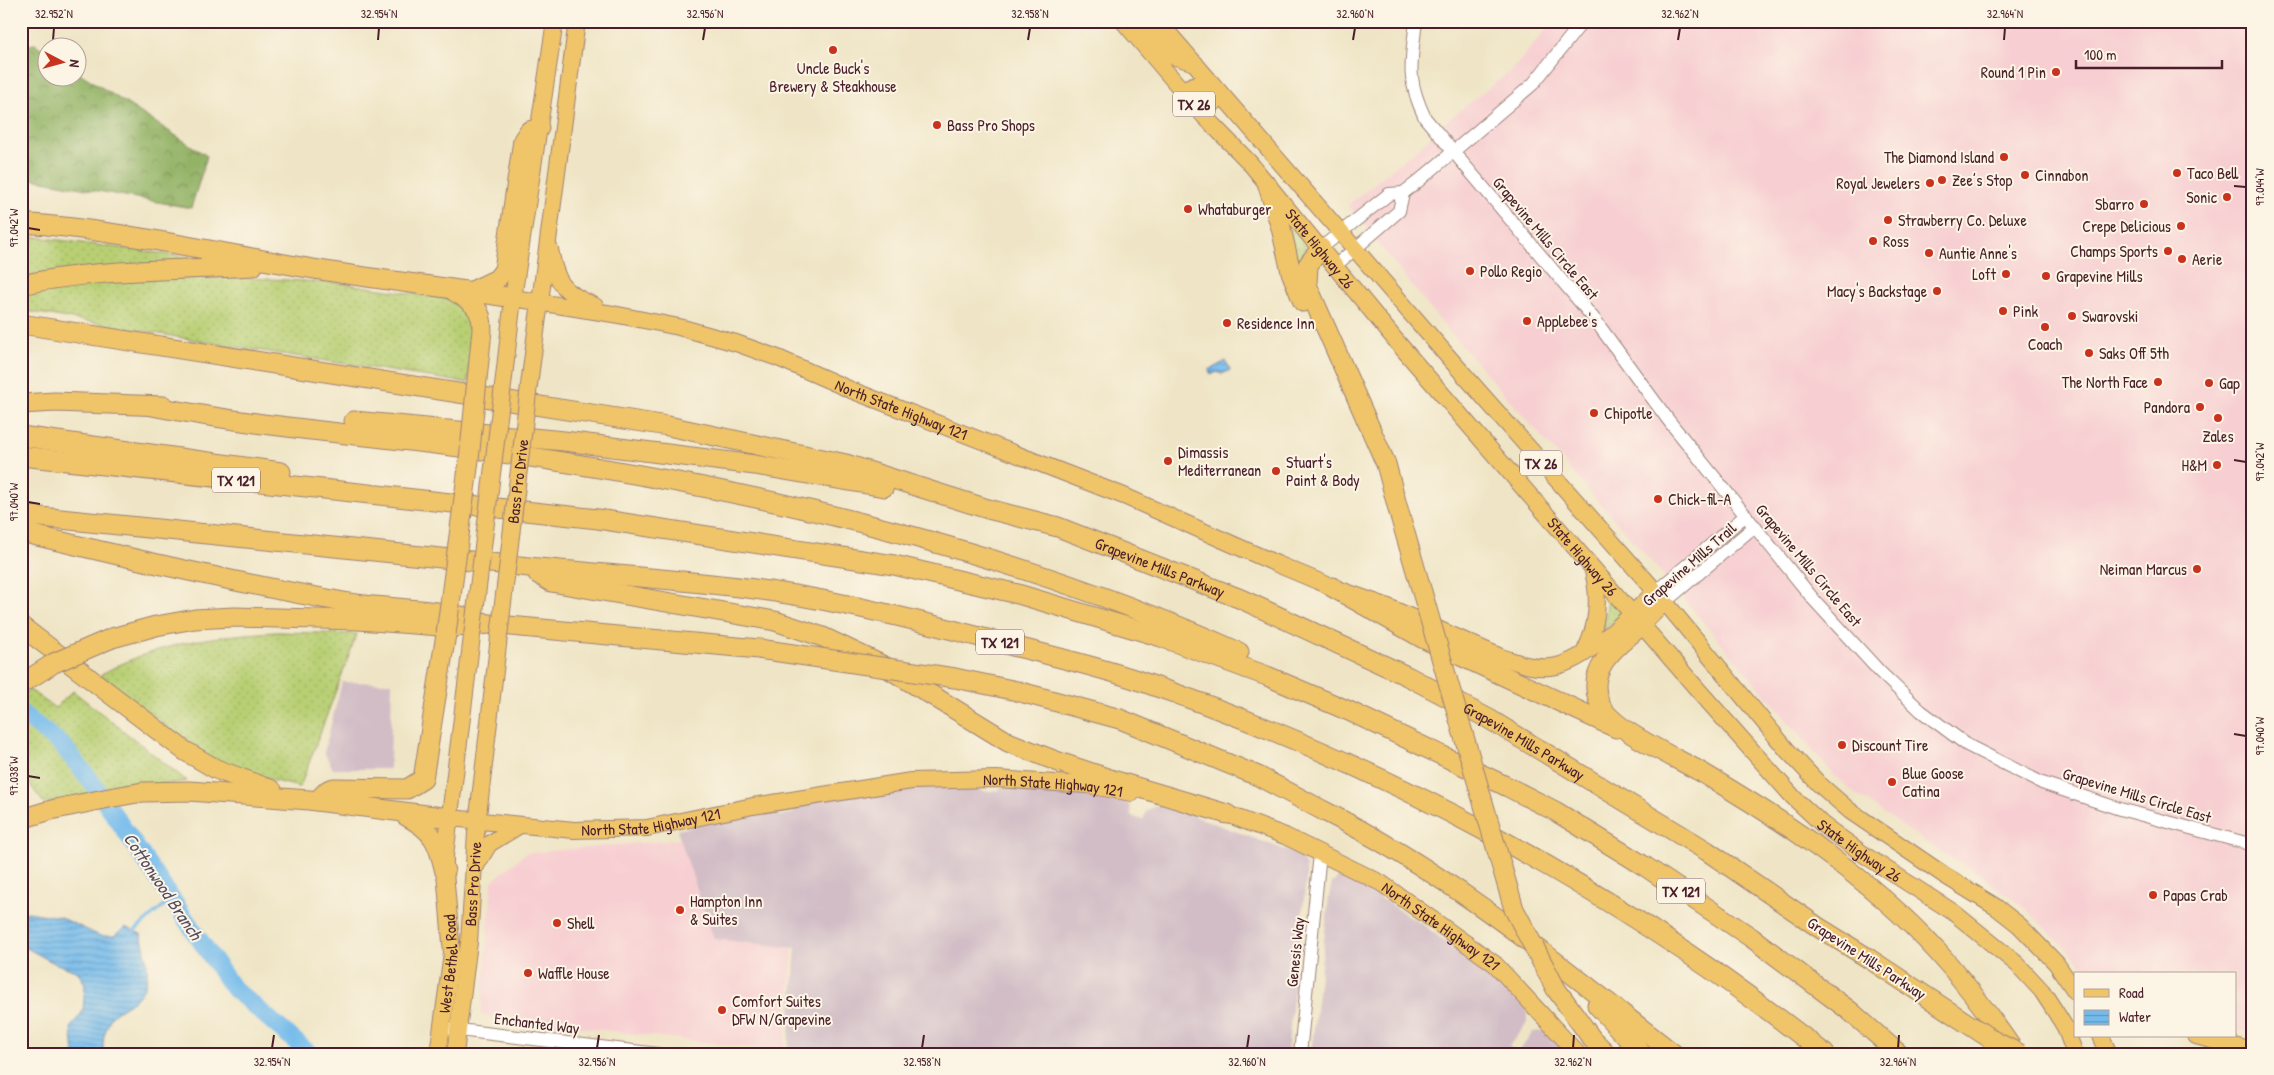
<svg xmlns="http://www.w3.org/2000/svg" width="2274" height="1075" viewBox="0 0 2274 1075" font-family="'Patrick Hand',sans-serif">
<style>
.built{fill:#f7cfd2}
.industrial{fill:#d2bdc6}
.grass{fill:url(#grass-dots);stroke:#81774f}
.forest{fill:url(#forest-crowns);stroke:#6e6848}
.water{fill:url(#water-rules);stroke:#5f6d8c}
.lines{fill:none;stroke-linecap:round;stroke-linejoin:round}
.stream{stroke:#74bbec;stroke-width:3}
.river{stroke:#74bbec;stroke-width:18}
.minor-casing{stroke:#9c8278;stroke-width:14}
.major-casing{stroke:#9c8278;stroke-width:18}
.highway-casing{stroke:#9c8278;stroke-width:21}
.minor{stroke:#fff;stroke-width:12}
.major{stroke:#f0c469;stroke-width:16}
.highway{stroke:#f0c469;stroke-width:19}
.major-bridge-casing{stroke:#9c8278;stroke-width:18;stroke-linecap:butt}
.highway-bridge-casing{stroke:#9c8278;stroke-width:21;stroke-linecap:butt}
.major-bridge{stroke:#f0c469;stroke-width:16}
.highway-bridge{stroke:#f0c469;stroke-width:19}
.ticks{fill:none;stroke:#4a1f2b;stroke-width:2}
.poi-dot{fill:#c8321e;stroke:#fcf5e5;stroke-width:2}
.labels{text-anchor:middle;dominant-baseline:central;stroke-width:4;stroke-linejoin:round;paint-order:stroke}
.shield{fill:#fcf5e5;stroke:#7f5f63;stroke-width:1}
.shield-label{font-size:15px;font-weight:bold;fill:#4a1f2b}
.poi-label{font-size:16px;fill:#4a1f2b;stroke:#fcf5e5;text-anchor:start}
.street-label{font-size:16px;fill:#4a1f2b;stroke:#fcf5e5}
.water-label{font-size:18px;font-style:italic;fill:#574e65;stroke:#fcf5e5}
.neatline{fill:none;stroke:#4a1f2b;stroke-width:2}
.ticks-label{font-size:12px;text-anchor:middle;fill:#4a1f2b}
</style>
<defs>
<pattern id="grass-dots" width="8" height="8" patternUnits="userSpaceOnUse" patternTransform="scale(1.25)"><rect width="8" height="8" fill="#b8cf73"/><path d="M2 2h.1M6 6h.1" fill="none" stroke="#a0b164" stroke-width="1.8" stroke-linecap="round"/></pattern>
<pattern id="forest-crowns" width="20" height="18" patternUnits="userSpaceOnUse" patternTransform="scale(1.25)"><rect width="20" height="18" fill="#92b265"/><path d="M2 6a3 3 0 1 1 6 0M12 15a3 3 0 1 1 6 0" fill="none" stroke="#799053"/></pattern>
<pattern id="water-rules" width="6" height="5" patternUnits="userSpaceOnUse" patternTransform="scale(1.25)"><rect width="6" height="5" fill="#74bbec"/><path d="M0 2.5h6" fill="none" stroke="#6197bf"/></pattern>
</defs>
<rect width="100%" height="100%" fill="#fcf5e5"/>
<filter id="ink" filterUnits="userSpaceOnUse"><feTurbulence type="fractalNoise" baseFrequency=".02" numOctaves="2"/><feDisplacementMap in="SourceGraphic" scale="10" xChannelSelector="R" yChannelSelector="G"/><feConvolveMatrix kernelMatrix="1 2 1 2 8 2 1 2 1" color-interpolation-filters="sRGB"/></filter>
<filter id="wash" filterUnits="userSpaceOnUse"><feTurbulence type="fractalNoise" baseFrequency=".0096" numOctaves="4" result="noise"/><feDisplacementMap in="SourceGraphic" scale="20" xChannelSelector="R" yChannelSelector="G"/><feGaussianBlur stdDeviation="1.12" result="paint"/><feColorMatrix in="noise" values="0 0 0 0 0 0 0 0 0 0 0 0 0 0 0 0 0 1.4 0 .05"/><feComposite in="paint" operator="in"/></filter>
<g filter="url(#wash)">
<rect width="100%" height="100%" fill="#efe5c6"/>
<g class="built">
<path d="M1553,21H2253V1034L2235,1029V974H2092L2026,909L1979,874L1935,848L1854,793L1833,774L1657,568L1440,321L1348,205L1421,146L1448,120L1513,69Z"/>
<path d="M687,839L721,939L793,948L784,1052L481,1015L492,881L526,853Z"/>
</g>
<g class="industrial">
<path d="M342,682L392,683L390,769H333L324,752Z"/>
<path d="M905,786H975L982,791H997L1002,786L1063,789L1121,798L1130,806L1131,816L1143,820L1147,810L1156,806L1192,815L1299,855L1306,866V879L1287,1054H793L788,1049L796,948L714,939L677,830L766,810L776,813L779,816L793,813L798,805Z"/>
<path d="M1338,878H1343L1357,883L1426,927L1492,978L1527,1010V1023L1509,1046L1518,1053L1533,1032L1541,1031L1548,1033L1568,1054H1311L1329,897L1332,883Z"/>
</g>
<g class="grass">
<path d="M1288,224L1305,245L1299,271Z"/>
<path d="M21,235L204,259L21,278Z"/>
<path d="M233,277L340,283L450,299L464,305L475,324L468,383L218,344L21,310V292L30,290L138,279Z"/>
<path d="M1608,596L1624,612L1600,633L1605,620Z"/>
<path d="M278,632L357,634L300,787L233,771L202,754L100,675C156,643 216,635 278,632Z"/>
<path d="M30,690L55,708L73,691L187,781L44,803L21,773V695Z"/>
</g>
<path class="forest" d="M35,44L47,52L48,78H78V72L207,156L191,208L21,177V46Z"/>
<g class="water">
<path d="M1226,361L1230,370L1222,374L1217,372L1211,375L1209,370Z"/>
<path d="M28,912L60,917L100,936H114L125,927L141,934C146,955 155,985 134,1000C126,1006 118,1010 111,1016C106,1033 101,1035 104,1054H74L71,1027L83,1011L85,984L78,972L54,963L21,945V914Z"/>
</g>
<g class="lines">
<path class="stream" d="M131,934L170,900"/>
<path class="river" d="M21,713L62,745L91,781L232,987L310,1054"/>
</g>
</g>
<g filter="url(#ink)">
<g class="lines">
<defs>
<g id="minor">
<path d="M1416,21C1411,64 1406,78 1425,118L1595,320L1669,421L1814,600L1880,672L1921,711L1967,745L2042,783L2120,809L2253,845"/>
<path d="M1321,248L1389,194L1403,193L1415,184L1533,84L1583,21"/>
<path d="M1336,265L1399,211L1403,193"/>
<path d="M1655,592L1746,515"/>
<path d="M1665,602L1755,526"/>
<path d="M451,1029L658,1054"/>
<path d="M1300,1054L1320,853"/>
</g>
<g id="major">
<path id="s1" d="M1123,21L1204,116L1249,162L1398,343L1699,691L1794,798L1823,825L1866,856L1953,912L2017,964L2042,991L2055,1011L2065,1027L2075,1054"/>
<path d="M1142,21L1172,56L1195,63"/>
<path d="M1158,21L1451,360L1665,602L1787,750L1819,784L1850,811L1944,875L1996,907L2019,925L2056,963L2075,991"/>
<path d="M1182,90L1193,85H1199L1215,102"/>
<path d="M550,249C556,283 563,293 595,306"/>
<path id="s2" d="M513,298L613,314L679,327L736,343L778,358L851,390L1124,496L1277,564L1332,587L1386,606L1501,657C1517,662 1533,669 1550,667C1585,664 1629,616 1655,592"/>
<path d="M504,377L513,298L555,21"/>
<path d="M529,385L577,21"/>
<path d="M1642,625L1665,602"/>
<path d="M1585,651C1598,625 1600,599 1593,571"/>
<path id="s3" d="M1214,811L1227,814L1285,836L1381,883L1495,964L1578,1054"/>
<path id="s4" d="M450,818L574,830L647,828L753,806L911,781L996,779L1087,785L1132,793"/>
<path d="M476,866L489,844L520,825"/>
<path d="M2101,1036L2109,1054"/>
<path d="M2196,1036L2253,1051"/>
<path id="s5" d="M438,1054L452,954L445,872V856L472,636"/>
<path id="s6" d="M455,1054L469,942L476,833L498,645"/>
</g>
<g id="highway">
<path d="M1268,186L1281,228L1291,272L1303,302"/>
<path d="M21,223C109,229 194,248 280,263C357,278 435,285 513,298"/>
<path d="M1321,248L1308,265L1307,285L1386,464L1398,509"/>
<path d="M21,285C97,268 175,271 253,266"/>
<path d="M472,291L497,279L504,270L523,140L529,131L539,128"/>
<path d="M455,292C478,304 485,314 481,340"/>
<path id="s7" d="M21,324L668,426L846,464L988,509L1058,527L1241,599L1407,676L1489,719L1707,851L1818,927L1868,958"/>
<path d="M21,404L55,402L164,406"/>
<path d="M152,406C267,429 386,436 503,453C754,489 1006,548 1239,652"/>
<path d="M354,421L564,441L755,465L884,487"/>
<path d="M21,436L281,472"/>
<path d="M21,456L598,519L894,565L1018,594L1161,637L1267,676L1349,711L1508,787L1555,811L1646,867L1752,938L1850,1011L1899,1054"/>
<path d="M21,515C191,532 360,550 529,567C609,575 689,580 769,591C851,603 932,624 1013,646C1053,656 1094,666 1134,679C1383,763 1618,890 1825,1054"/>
<path d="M21,532C128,558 236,583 344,602C391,610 438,607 483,622"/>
<path d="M538,574L551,582L775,621L823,637L886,667L1008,742L1056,761L1113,780L1227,814"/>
<path d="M1332,587L1424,639L1616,728"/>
<path d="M1642,625C1618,645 1584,669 1600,704C1612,731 1680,759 1706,775C1794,827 1883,887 1950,966C1974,994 1995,1023 2016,1054"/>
<path d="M21,626L185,751L216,769L272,790"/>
<path d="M112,638L156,626L195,619L234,617L358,620L455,627L489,624L759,649"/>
<path d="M317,801L328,790L334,788L407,789L423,779L446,634"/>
<path d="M1324,811C1451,874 1562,967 1674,1054"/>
<path d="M406,816C434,831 438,842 445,872"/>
<path d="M21,819L51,810L109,798L143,792L189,791L309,800L450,818"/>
<path d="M1597,1005L1642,1054"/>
</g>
</defs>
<use href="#minor" class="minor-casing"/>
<use href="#major" class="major-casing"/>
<use href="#highway" class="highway-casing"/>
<use href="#minor" class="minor"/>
<use href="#major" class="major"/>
<use href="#highway" class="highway"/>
<defs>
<g id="major-bridge">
<path d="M472,636L504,377"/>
<path id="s8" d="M498,645L529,385"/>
</g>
<g id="highway-bridge">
<path d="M1398,509L1514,909L1556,989L1592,1039L1607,1054"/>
<path d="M446,634L469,460L481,340"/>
<path d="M759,649L955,678L1017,691L1120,719L1258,776L1324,811"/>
<path d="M21,684L54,663L112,638"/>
<path d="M1868,958L1994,1041L2020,1054"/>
</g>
</defs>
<use href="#major-bridge" class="major-bridge-casing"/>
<use href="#highway-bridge" class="highway-bridge-casing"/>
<use href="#major-bridge" class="major-bridge"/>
<use href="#highway-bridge" class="highway-bridge"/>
</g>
</g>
<path class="ticks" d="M53,40L54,28M378,40L379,28M703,40L705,28M1028,40L1030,28M1353,40L1355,28M1678,40L1680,28M2004,40L2005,28M2234,186L2246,187M28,228L40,230M2234,460L2246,462M28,502L40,504M2234,734L2246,736M28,776L40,778M272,1048L274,1035M597,1048L599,1035M922,1048L924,1035M1247,1048L1249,1035M1573,1048L1574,1035M1898,1048L1899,1035"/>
<g class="poi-dot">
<circle cx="833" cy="50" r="5"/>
<circle cx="2056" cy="72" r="5"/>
<circle cx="937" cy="125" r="5"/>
<circle cx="2004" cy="157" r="5"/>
<circle cx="2177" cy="173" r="5"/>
<circle cx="2025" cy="175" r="5"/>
<circle cx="1942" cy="180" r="5"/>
<circle cx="1930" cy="183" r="5"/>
<circle cx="2227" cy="197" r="5"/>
<circle cx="2144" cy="204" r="5"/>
<circle cx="1188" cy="209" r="5"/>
<circle cx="1888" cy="220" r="5"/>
<circle cx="2181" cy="226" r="5"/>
<circle cx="1873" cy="241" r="5"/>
<circle cx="2168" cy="251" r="5"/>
<circle cx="1929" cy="253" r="5"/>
<circle cx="2182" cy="259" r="5"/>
<circle cx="1470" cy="271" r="5"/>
<circle cx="2006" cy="274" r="5"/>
<circle cx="2046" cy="276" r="5"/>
<circle cx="1937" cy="291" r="5"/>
<circle cx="2003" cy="311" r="5"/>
<circle cx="2072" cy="316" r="5"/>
<circle cx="1527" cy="321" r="5"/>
<circle cx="1227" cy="323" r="5"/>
<circle cx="2045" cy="327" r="5"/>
<circle cx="2089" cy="353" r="5"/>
<circle cx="2158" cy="382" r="5"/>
<circle cx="2209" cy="383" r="5"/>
<circle cx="2200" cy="407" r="5"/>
<circle cx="1594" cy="413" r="5"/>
<circle cx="2218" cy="418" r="5"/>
<circle cx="1168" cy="461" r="5"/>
<circle cx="2217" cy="465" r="5"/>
<circle cx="1276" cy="471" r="5"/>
<circle cx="1658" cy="499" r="5"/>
<circle cx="2197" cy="569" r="5"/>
<circle cx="1842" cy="745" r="5"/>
<circle cx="1892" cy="782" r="5"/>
<circle cx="2153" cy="895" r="5"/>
<circle cx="680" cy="910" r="5"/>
<circle cx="557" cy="923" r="5"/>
<circle cx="528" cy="973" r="5"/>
<circle cx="722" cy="1010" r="5"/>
</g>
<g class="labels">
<g class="shield">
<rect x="1173" y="91.5" width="42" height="25" rx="4"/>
<rect x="1520" y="450.5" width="42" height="25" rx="4"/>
<rect x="212" y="467.5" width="48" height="25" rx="4"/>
<rect x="976" y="629.5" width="48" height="25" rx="4"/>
<rect x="1657" y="878.5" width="48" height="25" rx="4"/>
</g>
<g class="shield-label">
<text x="1194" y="104">TX 26</text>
<text x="1541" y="463">TX 26</text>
<text x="236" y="480">TX 121</text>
<text x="1000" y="642">TX 121</text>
<text x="1681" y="891">TX 121</text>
</g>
<g class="poi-label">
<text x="833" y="68" text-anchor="middle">Uncle Buck's<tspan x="833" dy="18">Brewery &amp; Steakhouse</tspan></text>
<text x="2046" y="72" text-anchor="end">Round 1 Pin</text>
<text x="947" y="125">Bass Pro Shops</text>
<text x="1994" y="157" text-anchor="end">The Diamond Island</text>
<text x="2187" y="173">Taco Bell</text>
<text x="2035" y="175">Cinnabon</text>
<text x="1952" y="180">Zee’s Stop</text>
<text x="1920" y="183" text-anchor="end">Royal Jewelers</text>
<text x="2217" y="197" text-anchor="end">Sonic</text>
<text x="2134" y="204" text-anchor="end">Sbarro</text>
<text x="1198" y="209">Whataburger</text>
<text x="1898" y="220">Strawberry Co. Deluxe</text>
<text x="2171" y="226" text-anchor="end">Crepe Delicious</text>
<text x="1883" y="241">Ross</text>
<text x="2158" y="251" text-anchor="end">Champs Sports</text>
<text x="1939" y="253">Auntie Anne's</text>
<text x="2192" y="259">Aerie</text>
<text x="1480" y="271">Pollo Regio</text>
<text x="1996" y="274" text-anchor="end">Loft</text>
<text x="2056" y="276">Grapevine Mills</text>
<text x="1927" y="291" text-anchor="end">Macy's Backstage</text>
<text x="2013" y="311">Pink</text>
<text x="2082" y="316">Swarovski</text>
<text x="1537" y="321">Applebee's</text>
<text x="1237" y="323">Residence Inn</text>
<text x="2045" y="344" text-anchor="middle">Coach</text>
<text x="2099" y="353">Saks Off 5th</text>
<text x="2148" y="382" text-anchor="end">The North Face</text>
<text x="2219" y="383">Gap</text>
<text x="2190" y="407" text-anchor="end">Pandora</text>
<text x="1604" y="413">Chipotle</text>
<text x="2218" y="436" text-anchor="middle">Zales</text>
<text x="1178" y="452">Dimassis<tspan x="1178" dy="18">Mediterranean</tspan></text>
<text x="1286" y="462">Stuart's<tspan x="1286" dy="18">Paint &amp; Body</tspan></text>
<text x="2207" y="465" text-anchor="end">H&amp;M</text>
<text x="1668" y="499">Chick-fil-A</text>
<text x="2187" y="569" text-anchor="end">Neiman Marcus</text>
<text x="1852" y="745">Discount Tire</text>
<text x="1902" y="773">Blue Goose<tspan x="1902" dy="18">Catina</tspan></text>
<text x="2163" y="895">Papas Crab</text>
<text x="690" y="901">Hampton Inn<tspan x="690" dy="18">&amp; Suites</tspan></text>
<text x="567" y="923">Shell</text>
<text x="538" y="973">Waffle House</text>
<text x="732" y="1001">Comfort Suites<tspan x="732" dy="18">DFW N/Grapevine</tspan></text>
</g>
<g class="street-label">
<text transform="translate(1546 238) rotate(50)">Grapevine Mills Circle East</text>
<text stroke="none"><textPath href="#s1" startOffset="301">State Highway 26</textPath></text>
<text stroke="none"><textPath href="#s2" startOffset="406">North State Highway 121</textPath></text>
<text stroke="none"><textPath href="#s8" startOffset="165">Bass Pro Drive</textPath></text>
<text stroke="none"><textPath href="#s1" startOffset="706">State Highway 26</textPath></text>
<text transform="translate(1689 564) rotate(-41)">Grapevine Mills Trail</text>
<text transform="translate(1809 565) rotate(50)">Grapevine Mills Circle East</text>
<text stroke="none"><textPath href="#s7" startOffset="1168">Grapevine Mills Parkway</textPath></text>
<text stroke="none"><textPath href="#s7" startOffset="1572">Grapevine Mills Parkway</textPath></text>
<text stroke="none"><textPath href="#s4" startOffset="608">North State Highway 121</textPath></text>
<text transform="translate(2137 795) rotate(17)">Grapevine Mills Circle East</text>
<text stroke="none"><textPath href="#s4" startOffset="202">North State Highway 121</textPath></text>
<text stroke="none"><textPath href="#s1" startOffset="1111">State Highway 26</textPath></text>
<text stroke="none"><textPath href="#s6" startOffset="171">Bass Pro Drive</textPath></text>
<text stroke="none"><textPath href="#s3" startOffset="256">North State Highway 121</textPath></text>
<text transform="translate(1295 952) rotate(-84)">Genesis Way</text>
<text transform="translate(1867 958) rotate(33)">Grapevine Mills Parkway</text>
<text stroke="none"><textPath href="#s5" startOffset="91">West Bethel Road</textPath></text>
<text transform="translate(537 1023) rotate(7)">Enchanted Way</text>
</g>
<g class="water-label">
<text transform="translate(163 886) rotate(56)">Cottonwood Branch</text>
</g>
</g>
<rect width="2274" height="1075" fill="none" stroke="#fcf5e5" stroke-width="55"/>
<rect x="2074" y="972" width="162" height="65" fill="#fcf5e5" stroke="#b59f9b"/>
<rect x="2084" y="989" width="25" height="8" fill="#f0c469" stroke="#b59f9b"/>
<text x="2119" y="998" font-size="15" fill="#4a1f2b">Road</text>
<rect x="2084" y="1010" width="25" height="15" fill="url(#water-rules)" stroke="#b59f9b"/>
<text x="2119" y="1022" font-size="15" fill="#4a1f2b">Water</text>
<g transform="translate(62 62) rotate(96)"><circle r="24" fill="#fcf5e5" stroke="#b59f9b"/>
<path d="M0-4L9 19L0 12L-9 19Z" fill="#c8321e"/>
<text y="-8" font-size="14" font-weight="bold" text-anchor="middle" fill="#4a1f2b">N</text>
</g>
<path d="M2076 60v8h146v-8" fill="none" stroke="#4a1f2b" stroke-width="2.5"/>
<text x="2084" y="60" font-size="15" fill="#4a1f2b" stroke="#fcf5e5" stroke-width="4" paint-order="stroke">100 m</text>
<rect x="28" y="28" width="2218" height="1020" class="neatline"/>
<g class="ticks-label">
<text x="54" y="18">32.952°N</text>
<text x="379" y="18">32.954°N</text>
<text x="705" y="18">32.956°N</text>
<text x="1030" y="18">32.958°N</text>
<text x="1355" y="18">32.960°N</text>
<text x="1680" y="18">32.962°N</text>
<text x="2005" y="18">32.964°N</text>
<text transform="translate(2260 187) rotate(-90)" y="4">97.044°W</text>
<text transform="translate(14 228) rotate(-90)" y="4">97.042°W</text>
<text transform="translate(2260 462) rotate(-90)" y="4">97.042°W</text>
<text transform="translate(14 502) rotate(-90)" y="4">97.040°W</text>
<text transform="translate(2260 736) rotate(-90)" y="4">97.040°W</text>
<text transform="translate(14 776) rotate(-90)" y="4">97.038°W</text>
<text x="272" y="1066">32.954°N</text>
<text x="597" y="1066">32.956°N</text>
<text x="922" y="1066">32.958°N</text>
<text x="1247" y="1066">32.960°N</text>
<text x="1573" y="1066">32.962°N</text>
<text x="1898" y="1066">32.964°N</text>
</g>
</svg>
